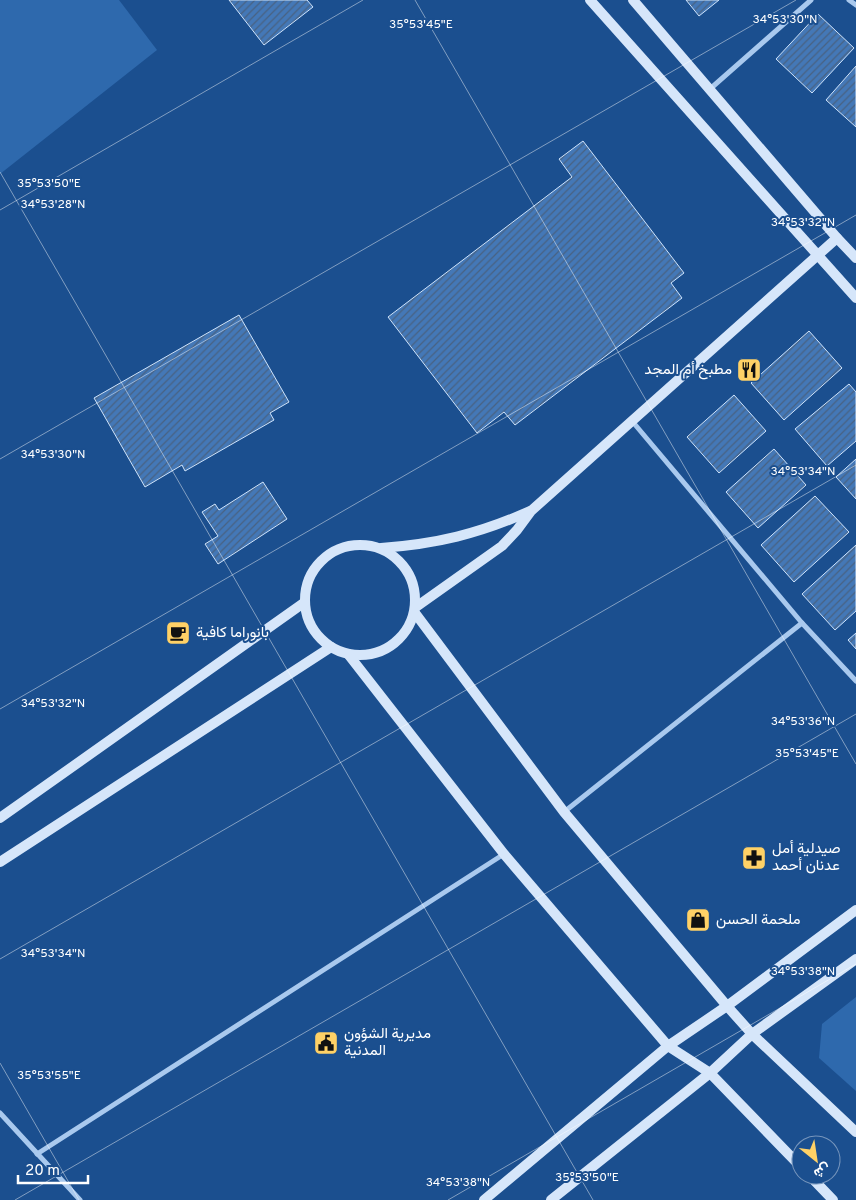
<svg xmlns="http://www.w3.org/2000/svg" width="856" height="1200" viewBox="0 0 856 1200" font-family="Overpass,Vazirmatn,sans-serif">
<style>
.park{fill:#2e69ad}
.building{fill:url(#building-hatch);stroke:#cfe3fa}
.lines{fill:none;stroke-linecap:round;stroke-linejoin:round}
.minor{stroke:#a9c9ee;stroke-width:5}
.secondary{stroke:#d6e6fa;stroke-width:10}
.ticks{fill:none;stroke:#fff;stroke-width:1;stroke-opacity:0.45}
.labels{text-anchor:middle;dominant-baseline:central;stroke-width:4;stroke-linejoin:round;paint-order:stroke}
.poi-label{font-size:15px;fill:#fff;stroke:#1b4f8f;text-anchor:start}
.ticks-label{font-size:12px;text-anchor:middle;fill:#fff;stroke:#1b4f8f;stroke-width:4;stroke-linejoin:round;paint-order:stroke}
</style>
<defs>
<pattern id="building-hatch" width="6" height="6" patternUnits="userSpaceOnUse" patternTransform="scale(1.25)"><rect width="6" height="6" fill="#4478b7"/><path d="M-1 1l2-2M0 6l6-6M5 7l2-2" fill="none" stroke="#486282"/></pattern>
</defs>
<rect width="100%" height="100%" fill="#1b4f8f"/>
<g class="park">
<path d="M0,0H119L157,50L0,174Z"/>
<path d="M856,997V1091L819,1058L822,1024Z"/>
</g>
<g class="building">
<path d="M229,0H307L313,7L264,45Z"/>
<path d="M686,0H719L699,16Z"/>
<path d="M818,14L854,48L812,93L776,59Z"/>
<path d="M856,66V127L826,100Z"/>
<path d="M583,141L684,273L671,283L682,298L515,425L504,412L477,433L388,317L572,177L559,159Z"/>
<path d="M239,315L289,402L270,413L274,420L185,471L182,465L145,487L94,398Z"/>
<path d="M809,331L842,368L784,420L751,383Z"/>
<path d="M849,384L856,392V441L827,466L795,429Z"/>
<path d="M734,395L766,431L719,473L687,437Z"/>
<path d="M774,449L806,485L758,528L726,492Z"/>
<path d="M856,459V499L836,477Z"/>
<path d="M263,482L287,519L218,564L205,544L218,536L202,512L215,504L219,510Z"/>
<path d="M815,496L849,532L794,582L761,545Z"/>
<path d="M856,545V611L835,630L802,594Z"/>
<path d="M856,633V649L848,640Z"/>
</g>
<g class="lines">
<g class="minor">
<path d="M849,0L856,5"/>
<path d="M710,89L811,0"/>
<path d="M632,421L802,623L856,681"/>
<path d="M564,812L802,623"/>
<path d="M0,1113L80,1200"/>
<path d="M37,1154L504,854"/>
</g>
<g class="secondary">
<path d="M590,0L856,298"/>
<path d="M633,0L837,238L856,258"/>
<circle cx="360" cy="600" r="55"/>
<path d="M381,548C436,544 479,534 530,511"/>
<path d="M416,607L502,546L517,530L531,511L837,238"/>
<path d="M415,613L564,812L727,1006L752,1034L856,1132"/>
<path d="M348,654L504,854L668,1046L710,1073L801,1167"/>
<path d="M0,818L305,602"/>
<path d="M0,862L331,647"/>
<path d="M809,1175L833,1200"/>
<path d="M484,1200L668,1046L727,1006L856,910"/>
<path d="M551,1200L710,1073L752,1034L856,959"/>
</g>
</g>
<path class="ticks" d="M415,0L856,764M0,172L593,1200M0,210L363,0M0,459L796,0M0,709L856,215M0,959L856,465M0,1063L79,1200M15,1200L856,714M448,1200L856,964"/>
<defs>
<symbol id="restaurant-square" viewBox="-11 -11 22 22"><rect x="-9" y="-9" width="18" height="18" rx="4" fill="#ffd166" stroke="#1b4f8f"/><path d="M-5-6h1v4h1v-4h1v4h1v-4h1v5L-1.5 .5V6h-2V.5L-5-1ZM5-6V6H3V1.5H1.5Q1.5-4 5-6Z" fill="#111"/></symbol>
<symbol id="cafe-square" viewBox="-11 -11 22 22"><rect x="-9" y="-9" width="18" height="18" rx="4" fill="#ffd166" stroke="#1b4f8f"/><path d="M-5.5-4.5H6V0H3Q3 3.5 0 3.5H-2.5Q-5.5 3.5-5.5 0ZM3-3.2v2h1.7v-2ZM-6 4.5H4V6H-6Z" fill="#111"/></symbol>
<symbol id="pharmacy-square" viewBox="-11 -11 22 22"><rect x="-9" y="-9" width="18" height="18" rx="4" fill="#ffd166" stroke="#1b4f8f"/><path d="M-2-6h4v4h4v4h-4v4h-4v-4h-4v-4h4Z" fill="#111"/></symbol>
<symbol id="shop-square" viewBox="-11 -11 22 22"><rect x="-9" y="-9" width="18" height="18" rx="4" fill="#ffd166" stroke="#1b4f8f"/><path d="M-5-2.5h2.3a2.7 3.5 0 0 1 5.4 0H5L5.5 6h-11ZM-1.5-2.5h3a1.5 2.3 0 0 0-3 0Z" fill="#111"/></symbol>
<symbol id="civic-square" viewBox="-11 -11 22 22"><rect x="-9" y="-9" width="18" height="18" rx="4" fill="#ffd166" stroke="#1b4f8f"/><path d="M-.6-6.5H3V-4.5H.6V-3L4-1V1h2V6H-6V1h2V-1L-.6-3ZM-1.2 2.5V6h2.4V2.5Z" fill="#111"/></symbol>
</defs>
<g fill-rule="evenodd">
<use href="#restaurant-square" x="735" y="356" width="28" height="28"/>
<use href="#cafe-square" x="164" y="619" width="28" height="28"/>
<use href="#pharmacy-square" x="740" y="844" width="28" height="28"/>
<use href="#shop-square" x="684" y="906" width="28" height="28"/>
<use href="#civic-square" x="312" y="1029" width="28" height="28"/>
</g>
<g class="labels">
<g class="poi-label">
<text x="732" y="370" text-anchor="end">مطبخ أم المجد</text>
<text x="196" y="633">بانوراما كافية</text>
<text x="772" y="849">صيدلية أمل<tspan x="772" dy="17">عدنان أحمد</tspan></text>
<text x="716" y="920">ملحمة الحسن</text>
<text x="344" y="1034">مديرية الشؤون<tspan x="344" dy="17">المدنية</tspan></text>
</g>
</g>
<g class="ticks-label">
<text x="785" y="23">34°53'30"N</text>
<text x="421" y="28">35°53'45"E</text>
<text x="49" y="187">35°53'50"E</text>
<text x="53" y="208">34°53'28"N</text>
<text x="803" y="226">34°53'32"N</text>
<text x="53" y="458">34°53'30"N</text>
<text x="803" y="475">34°53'34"N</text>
<text x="53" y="707">34°53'32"N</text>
<text x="803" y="725">34°53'36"N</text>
<text x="807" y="757">35°53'45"E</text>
<text x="53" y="957">34°53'34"N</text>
<text x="803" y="975">34°53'38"N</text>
<text x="49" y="1079">35°53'55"E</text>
<text x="587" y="1181">35°53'50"E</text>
<text x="458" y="1186">34°53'38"N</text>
</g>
<g transform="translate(816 1160) rotate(150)"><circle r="24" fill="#1b4f8f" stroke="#7695bc"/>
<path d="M0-4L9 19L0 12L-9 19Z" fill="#ffd166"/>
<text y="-8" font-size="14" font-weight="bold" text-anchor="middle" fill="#ffffff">ش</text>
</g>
<path d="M18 1175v8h70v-8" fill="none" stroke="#ffffff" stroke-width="2.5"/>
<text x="25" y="1175" font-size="15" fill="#ffffff" stroke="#1b4f8f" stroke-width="4" paint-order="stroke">20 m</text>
</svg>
